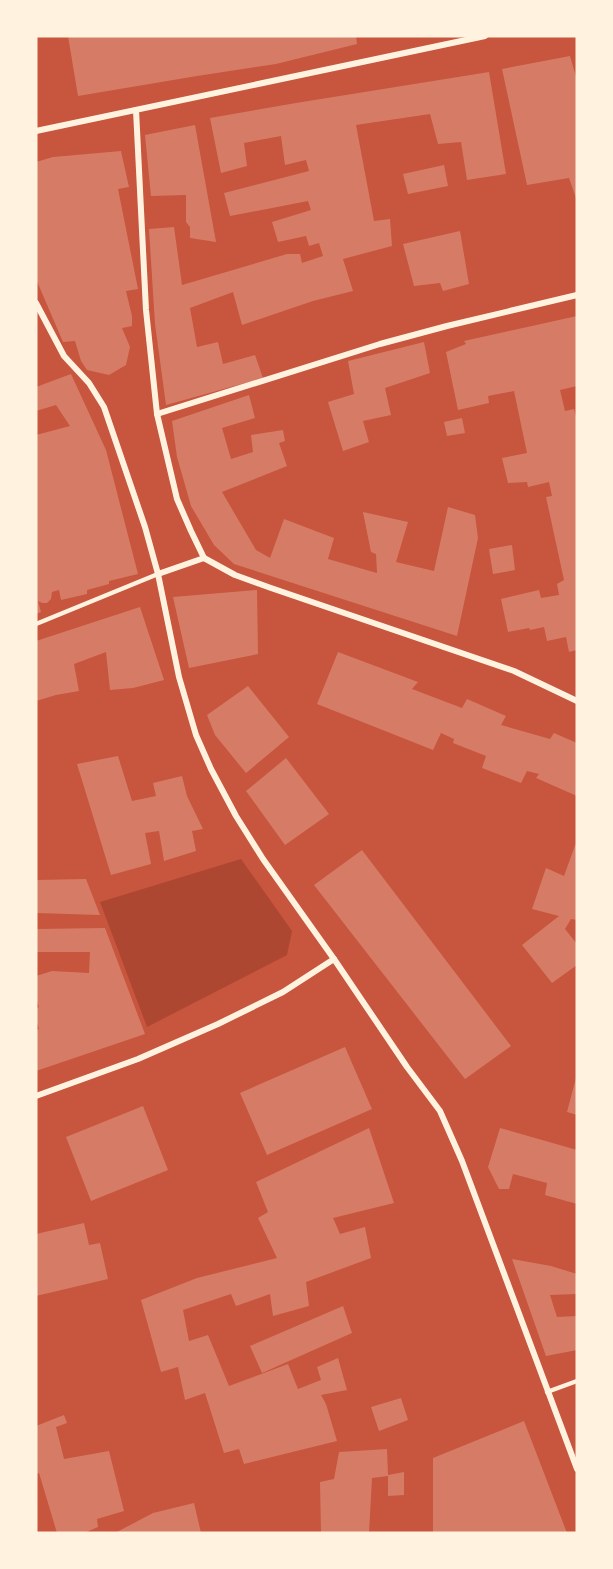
<svg xmlns="http://www.w3.org/2000/svg" width="613" height="1569" viewBox="0 0 613 1569" font-family="Commissioner,sans-serif">
<style>
.green{fill:#ae4732}
.building{fill:#d67c66}
.lines{fill:none;stroke-linecap:round;stroke-linejoin:round}
.service{stroke:#fff3e0;stroke-width:4.5}
.minor{stroke:#fff3e0;stroke-width:6}
</style>
<rect width="100%" height="100%" fill="#c8553d"/>
<path class="green" d="M241,859L292,931L287,955L147,1027L100,902Z"/>
<g class="building">
<path d="M68,36H356L357,44L276,64L197,76L78,96Z"/>
<path d="M570,56L577,80V201L569,178L527,185L502,69Z"/>
<path d="M489,72L506,174L467,180L461,142L438,144L430,114L356,125L374,221L390,219L392,246L343,259L353,291L313,301L242,325L233,292L190,308L197,347L218,342L223,364L255,355L263,378L166,405L155,324L149,229L174,227L182,285L287,254H300L302,263L323,256L319,243L309,246L306,236L278,242L272,222L311,210L308,201L230,216L224,193L309,171L306,160L285,165L281,136L244,143L247,166L221,173L210,118L296,103Z"/>
<path d="M195,125L216,242L190,238V227L186,222V195L151,196L145,135Z"/>
<path d="M121,151L129,187L118,189L138,289L126,291L132,316V326L122,328L130,347L126,365L109,375L87,370L81,361L75,341L63,342L36,279V162L53,157Z"/>
<path d="M444,165L448,186L408,194L403,174Z"/>
<path d="M460,231L469,284L443,291L440,283L414,286L403,244Z"/>
<path d="M577,316V386L560,390L565,411L574,409L577,421V650L569,652L566,637L547,641L544,627L530,630L529,628L508,632L501,599L539,590L541,598L559,595L557,584L564,580L546,497L552,496L549,482L528,487L527,482L508,483L502,458L527,453L514,391L488,396L489,403L458,410L446,352L466,344L464,341Z"/>
<path d="M424,342L430,373L385,388L391,415L363,421L369,442L343,451L328,402L354,394L348,361Z"/>
<path d="M71,374L106,450L138,574L109,581V584L87,590V594L61,600L59,590L52,592L51,599L47,603H42L38,601L41,612L36,614V435L70,426L56,405L36,411V387Z"/>
<path d="M249,395L255,418L222,428L231,459L253,452L251,435L283,430L285,441L279,443L287,466L222,492L256,550L270,558L284,519L334,538L328,559L377,573L376,554L371,552L363,512L408,522L396,562L434,571L448,507L475,515L478,538L457,636L234,564L214,545L191,506L177,457L172,421Z"/>
<path d="M462,418L465,433L447,436L444,422Z"/>
<path d="M512,545L515,570L493,574L489,549Z"/>
<path d="M257,590L258,654L189,668L173,597Z"/>
<path d="M140,607L164,680L133,688L110,690L106,652L74,664L79,691L56,695L36,701V641Z"/>
<path d="M338,652L418,682L412,689L462,708L467,699L506,716L501,725L550,739L554,733L577,743V796L536,778L539,774L527,771L521,783L482,768L486,756L453,743L454,739L441,733L433,750L317,704Z"/>
<path d="M248,686L289,737L246,773L215,735L207,715Z"/>
<path d="M118,756L132,801L156,796L153,783L182,776L187,796L203,829L192,831L196,851L164,861L159,831L145,833L151,864L111,875L77,764Z"/>
<path d="M286,758L329,814L285,845L246,791Z"/>
<path d="M577,840V920L571,919L565,929L577,944V965L552,983L522,945L559,916L532,909L546,868L564,876Z"/>
<path d="M362,850L511,1046L465,1079L314,885Z"/>
<path d="M86,879L100,915L36,913V880Z"/>
<path d="M105,928L145,1034L36,1071V1030L39,1029L36,1020V1009L39,1007L36,998V976L52,971L89,973L90,952H36V929Z"/>
<path d="M345,1047L372,1109L267,1155L240,1093Z"/>
<path d="M576,1078L577,1079V1115L567,1112Z"/>
<path d="M143,1106L168,1170L91,1201L66,1137Z"/>
<path d="M369,1128L394,1203L333,1218L340,1234L365,1227L371,1258L306,1282L309,1306L273,1316L270,1294L236,1306L231,1294L183,1310L189,1341L208,1335L229,1386L288,1364L298,1389L321,1380L317,1367L338,1358L347,1390L321,1395L326,1404L337,1441L244,1464L239,1449L224,1453L205,1393L185,1400L178,1367L161,1372L141,1300L197,1278L277,1258L258,1218L268,1212L256,1182Z"/>
<path d="M500,1128L577,1150V1204L545,1195L547,1183L513,1174L509,1189H499L488,1167Z"/>
<path d="M84,1223L89,1245L100,1243L108,1279L36,1296V1234Z"/>
<path d="M512,1259L551,1266L577,1274V1294L550,1295L557,1317L577,1316V1350L546,1356Z"/>
<path d="M343,1306L352,1333L262,1373L250,1346Z"/>
<path d="M401,1398L408,1420L379,1431L371,1407Z"/>
<path d="M64,1415L67,1423L56,1427L64,1459L109,1451L124,1511L97,1519L98,1527L84,1533H57L39,1473L36,1474V1426Z"/>
<path d="M524,1421L567,1533H433V1458Z"/>
<path d="M387,1449L388,1475L404,1472V1495L388,1496V1476L372,1478L369,1533H321L320,1482L334,1479L339,1452Z"/>
<path d="M194,1503L201,1533H115L153,1513Z"/>
</g>
<g class="lines">
<g class="service">
<path d="M36,624L158,574"/>
<path d="M547,1392L577,1381"/>
</g>
<g class="minor">
<path d="M36,131L485,36"/>
<path d="M36,303L64,356L89,383L104,407L145,527L158,574L204,558L191,531L177,499L157,414L146,310L136,110"/>
<path d="M157,414L380,344L447,326L577,295"/>
<path d="M204,558L235,575L271,588L514,671L577,701"/>
<path d="M158,574L179,677L196,735L211,769L236,816L263,859L334,959L407,1067L440,1111L462,1161L577,1469"/>
<path d="M36,1096L138,1059L218,1024L283,992L334,959"/>
</g>
</g>
<rect width="613" height="1569" fill="none" stroke="#fff3e0" stroke-width="75"/>
</svg>
